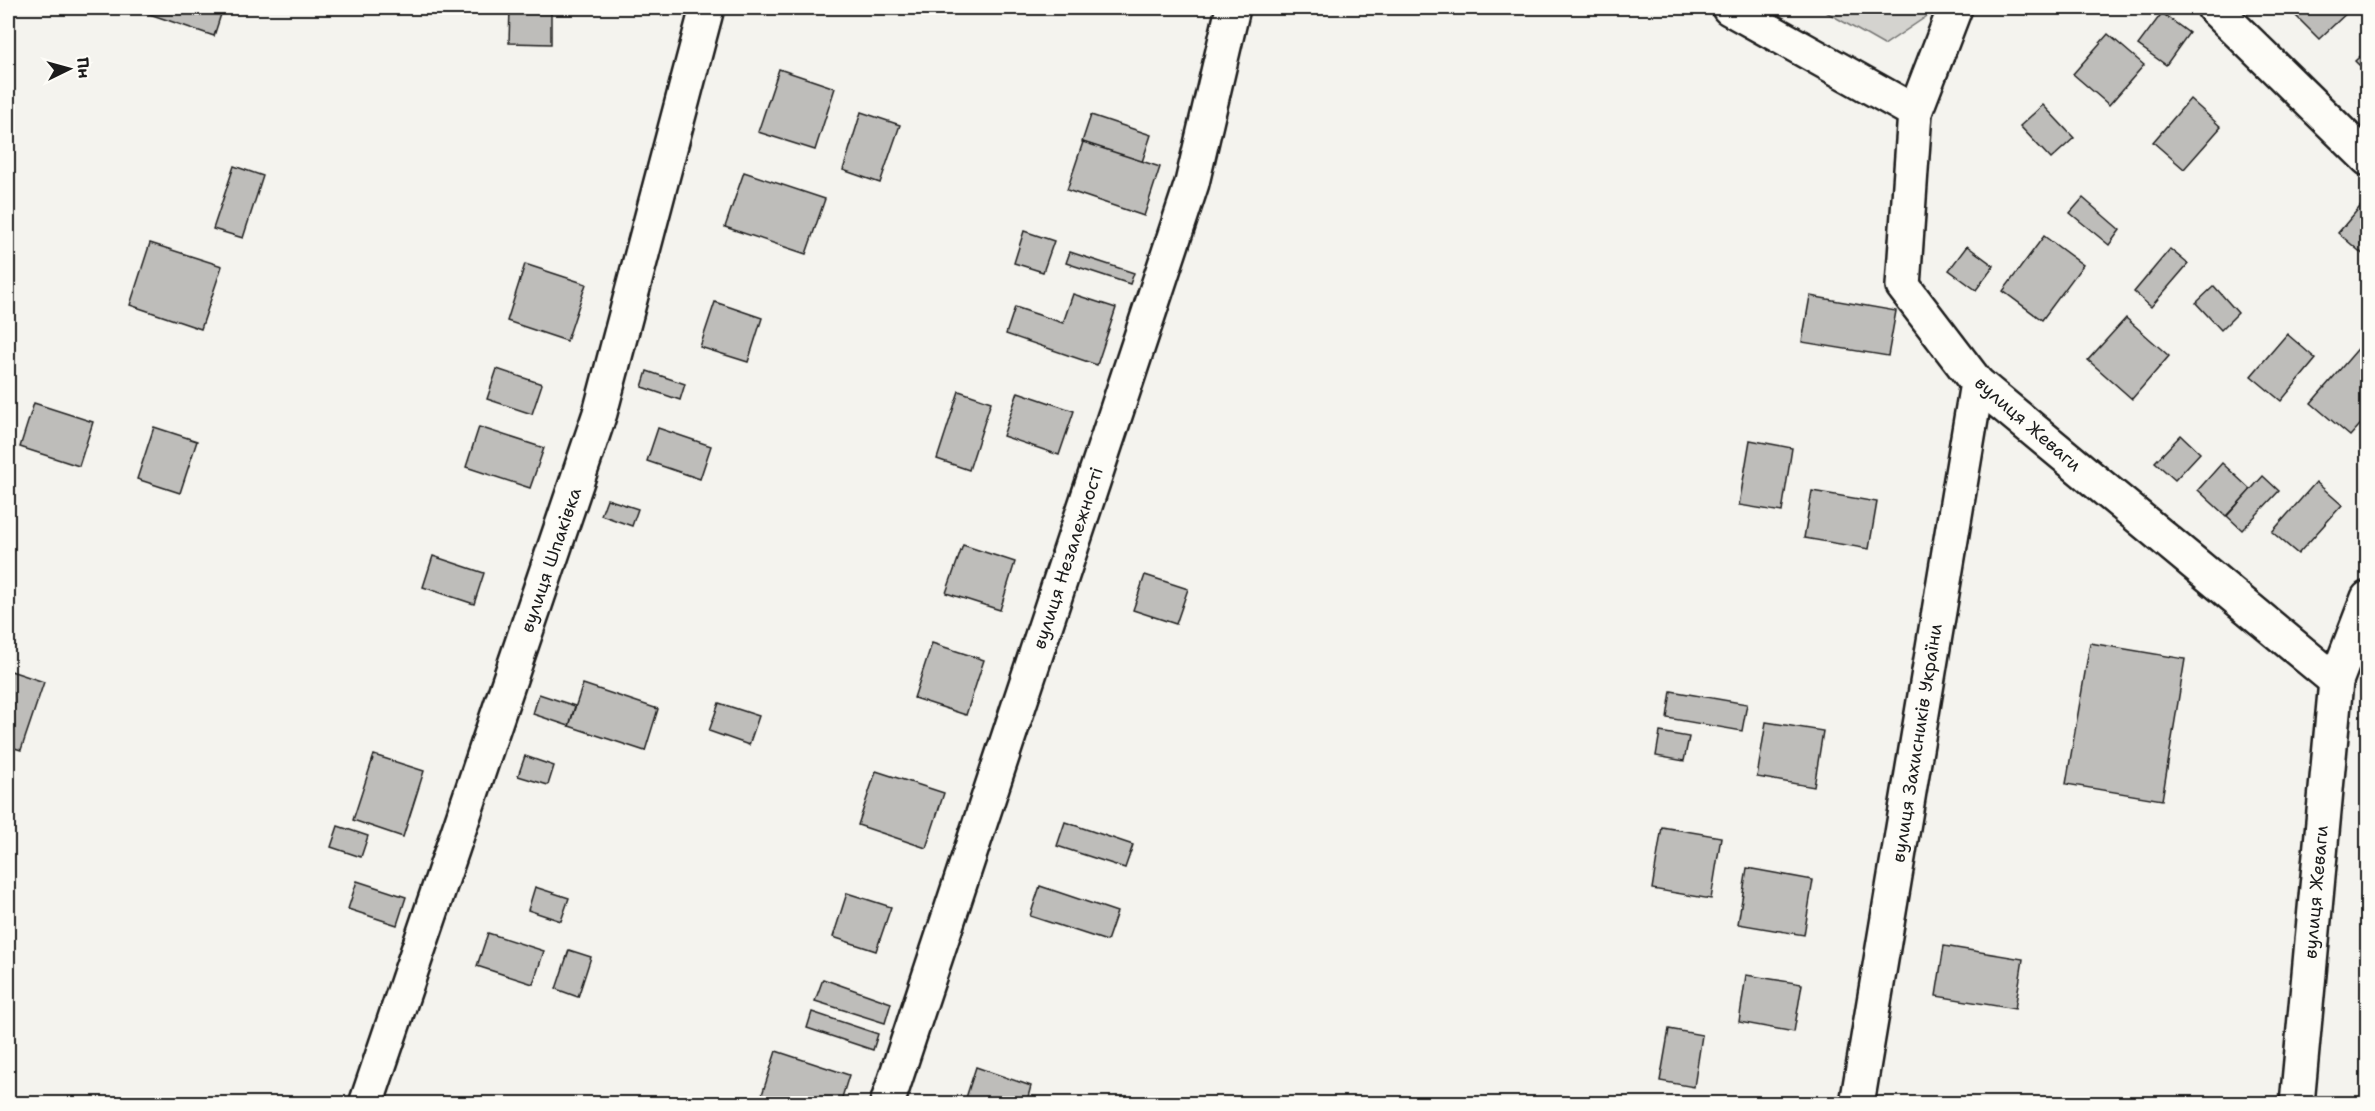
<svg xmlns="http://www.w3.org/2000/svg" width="2375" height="1111" viewBox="0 0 2375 1111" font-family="'Shantell Sans',sans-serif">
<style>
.green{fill:#d4d3cf;stroke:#787876;stroke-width:1.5}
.building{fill:#bebdba;stroke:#1c1c1c;stroke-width:1.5}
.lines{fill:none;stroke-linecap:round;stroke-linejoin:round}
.minor-casing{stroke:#1c1c1c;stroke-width:38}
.minor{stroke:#fdfcf7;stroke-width:33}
.labels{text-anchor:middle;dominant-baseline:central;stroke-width:4.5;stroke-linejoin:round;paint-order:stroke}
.street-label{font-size:18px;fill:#1c1c1c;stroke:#fdfcf7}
</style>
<rect width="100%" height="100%" fill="#f4f3ee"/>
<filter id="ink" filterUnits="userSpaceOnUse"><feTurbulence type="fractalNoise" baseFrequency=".0167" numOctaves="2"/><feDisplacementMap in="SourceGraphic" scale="12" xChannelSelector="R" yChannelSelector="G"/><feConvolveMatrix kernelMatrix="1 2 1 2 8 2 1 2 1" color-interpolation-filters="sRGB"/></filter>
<g filter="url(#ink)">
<path class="green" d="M1819,8H1939L1884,45Z"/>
<g class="building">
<path d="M132,8H223L214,36Z"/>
<path d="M510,8H551V44L509,43Z"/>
<path d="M2288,8H2352L2319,39Z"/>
<path d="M2162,13L2189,33L2166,65L2138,45Z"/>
<path d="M2108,34L2144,65L2109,105L2073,74Z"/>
<path d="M2368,49V74L2355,61Z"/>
<path d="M779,69L835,88L815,150L758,132Z"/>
<path d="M2190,99L2221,127L2184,169L2153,142Z"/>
<path d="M2043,105L2074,138L2051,159L2020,126Z"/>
<path d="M861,112L900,125L880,183L843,170Z"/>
<path d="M1091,115L1151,135L1142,162L1082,142Z"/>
<path d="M1083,142L1160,167L1144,216L1067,190Z"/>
<path d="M234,166L263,176L243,238L213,229Z"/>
<path d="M744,172L825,199L806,254L725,227Z"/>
<path d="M2083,198L2120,230L2109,245L2070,213Z"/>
<path d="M2365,201L2368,203V253L2365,256L2338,233Z"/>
<path d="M1024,231L1054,241L1043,272L1014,263Z"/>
<path d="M2044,236L2083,265L2042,320L2003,291Z"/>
<path d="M150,243L222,266L201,329L130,305Z"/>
<path d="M1967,246L1994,266L1976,290L1949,270Z"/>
<path d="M2170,249L2188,264L2151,307L2134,292Z"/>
<path d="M1070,252L1134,273L1130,284L1066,263Z"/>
<path d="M525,264L586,284L567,341L507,321Z"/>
<path d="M2214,286L2238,313L2221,330L2196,303Z"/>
<path d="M1073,294L1116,308L1097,365L1006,334L1015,307L1063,323Z"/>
<path d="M1810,296L1896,311L1888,356L1802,342Z"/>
<path d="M715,302L762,318L748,362L700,347Z"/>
<path d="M2126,318L2169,356L2132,399L2088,360Z"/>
<path d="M2287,334L2316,359L2281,401L2251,376Z"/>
<path d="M2362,344L2368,349V416L2350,436L2311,403Z"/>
<path d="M497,369L542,384L532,414L487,399Z"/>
<path d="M647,371L685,384L680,400L642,387Z"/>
<path d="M959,391L991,402L969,470L937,459Z"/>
<path d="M1018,392L1074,411L1059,455L1003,436Z"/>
<path d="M34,403L93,422L79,466L20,447Z"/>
<path d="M154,427L197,441L180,493L137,479Z"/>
<path d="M479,427L544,448L530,488L466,467Z"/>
<path d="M658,428L711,446L700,479L647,461Z"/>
<path d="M2181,435L2200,453L2175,480L2155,462Z"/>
<path d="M1750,440L1792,448L1782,512L1739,505Z"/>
<path d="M2222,463L2251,490L2226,516L2198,490Z"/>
<path d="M2263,476L2279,491L2242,530L2227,516Z"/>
<path d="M2316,482L2342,505L2298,554L2272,532Z"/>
<path d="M1812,491L1877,502L1869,549L1804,538Z"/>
<path d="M607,499L638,509L632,526L601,515Z"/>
<path d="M963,545L1015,562L1000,610L946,593Z"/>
<path d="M433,556L484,573L474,604L423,587Z"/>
<path d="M1145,575L1188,589L1176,624L1133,610Z"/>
<path d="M932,643L984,660L966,715L914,698Z"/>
<path d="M2090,643L2185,659L2162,800L2066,784Z"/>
<path d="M8,670L44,682L21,750L8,746Z"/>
<path d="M583,684L658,709L645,751L569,726Z"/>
<path d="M1671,691L1747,704L1742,731L1667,718Z"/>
<path d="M539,694L575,706L569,726L533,714Z"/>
<path d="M719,703L759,716L749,745L709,731Z"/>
<path d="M1766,722L1823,731L1814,787L1757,777Z"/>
<path d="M1660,732L1689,737L1684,761L1656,756Z"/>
<path d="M374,755L424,771L403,837L353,820Z"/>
<path d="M525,756L554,766L548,785L518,776Z"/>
<path d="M876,771L944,793L926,848L858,825Z"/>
<path d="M1065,822L1133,845L1125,868L1057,846Z"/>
<path d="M338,826L368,836L361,857L331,847Z"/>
<path d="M1662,827L1721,837L1711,899L1652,889Z"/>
<path d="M1747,868L1813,880L1804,935L1738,924Z"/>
<path d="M357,881L406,897L397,925L348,909Z"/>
<path d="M1040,886L1117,912L1107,941L1030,916Z"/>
<path d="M535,887L569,898L561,921L528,910Z"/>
<path d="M847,893L891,907L876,951L833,937Z"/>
<path d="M488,933L544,951L533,984L477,966Z"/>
<path d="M1944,946L2023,959L2015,1009L1936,996Z"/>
<path d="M569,950L591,957L578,997L556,989Z"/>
<path d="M1746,975L1802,984L1794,1032L1739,1022Z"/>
<path d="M823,979L891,1003L885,1023L815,1001Z"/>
<path d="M812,1012L878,1034L873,1050L807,1028Z"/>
<path d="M1669,1029L1702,1035L1694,1087L1660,1081Z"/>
<path d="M776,1051L849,1075L840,1104H759Z"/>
<path d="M976,1067L1031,1086L1026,1104H964Z"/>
</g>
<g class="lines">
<defs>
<g id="minor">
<path d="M1729,8L1915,112"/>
<path d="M1955,8L1915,112L1903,286L1977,383L2336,681L2368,598"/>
<path d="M2214,8L2368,159"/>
<path d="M366,1104L600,413L707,8"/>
<path d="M887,1104L1192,183L1233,8"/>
<path d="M1857,1104L1977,383"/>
<path d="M2297,1104L2336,681"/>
</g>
</defs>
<use href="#minor" class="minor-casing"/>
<use href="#minor" class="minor"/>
</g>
</g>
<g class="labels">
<g class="street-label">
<text transform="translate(2028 424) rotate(41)">вулиця Жеваги</text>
<text transform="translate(1068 558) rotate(-72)">вулиця Незалежності</text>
<text transform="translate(551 560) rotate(-71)">вулиця Шпаківка</text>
<text transform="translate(1917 743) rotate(-81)">вулиця Захисників України</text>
<text transform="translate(2316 892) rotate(-85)">вулиця Жеваги</text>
</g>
</g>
<rect width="2375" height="1111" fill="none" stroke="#fdfcf7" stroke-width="30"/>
<rect x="15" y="15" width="2345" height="1081" fill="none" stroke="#1c1c1c" stroke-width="2" filter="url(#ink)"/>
<g transform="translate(69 69) rotate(85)" stroke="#fdfcf7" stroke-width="4.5" paint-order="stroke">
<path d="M0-4.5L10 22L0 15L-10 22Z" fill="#1c1c1c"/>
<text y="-9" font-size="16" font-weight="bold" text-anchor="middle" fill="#1c1c1c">Пн</text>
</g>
</svg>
